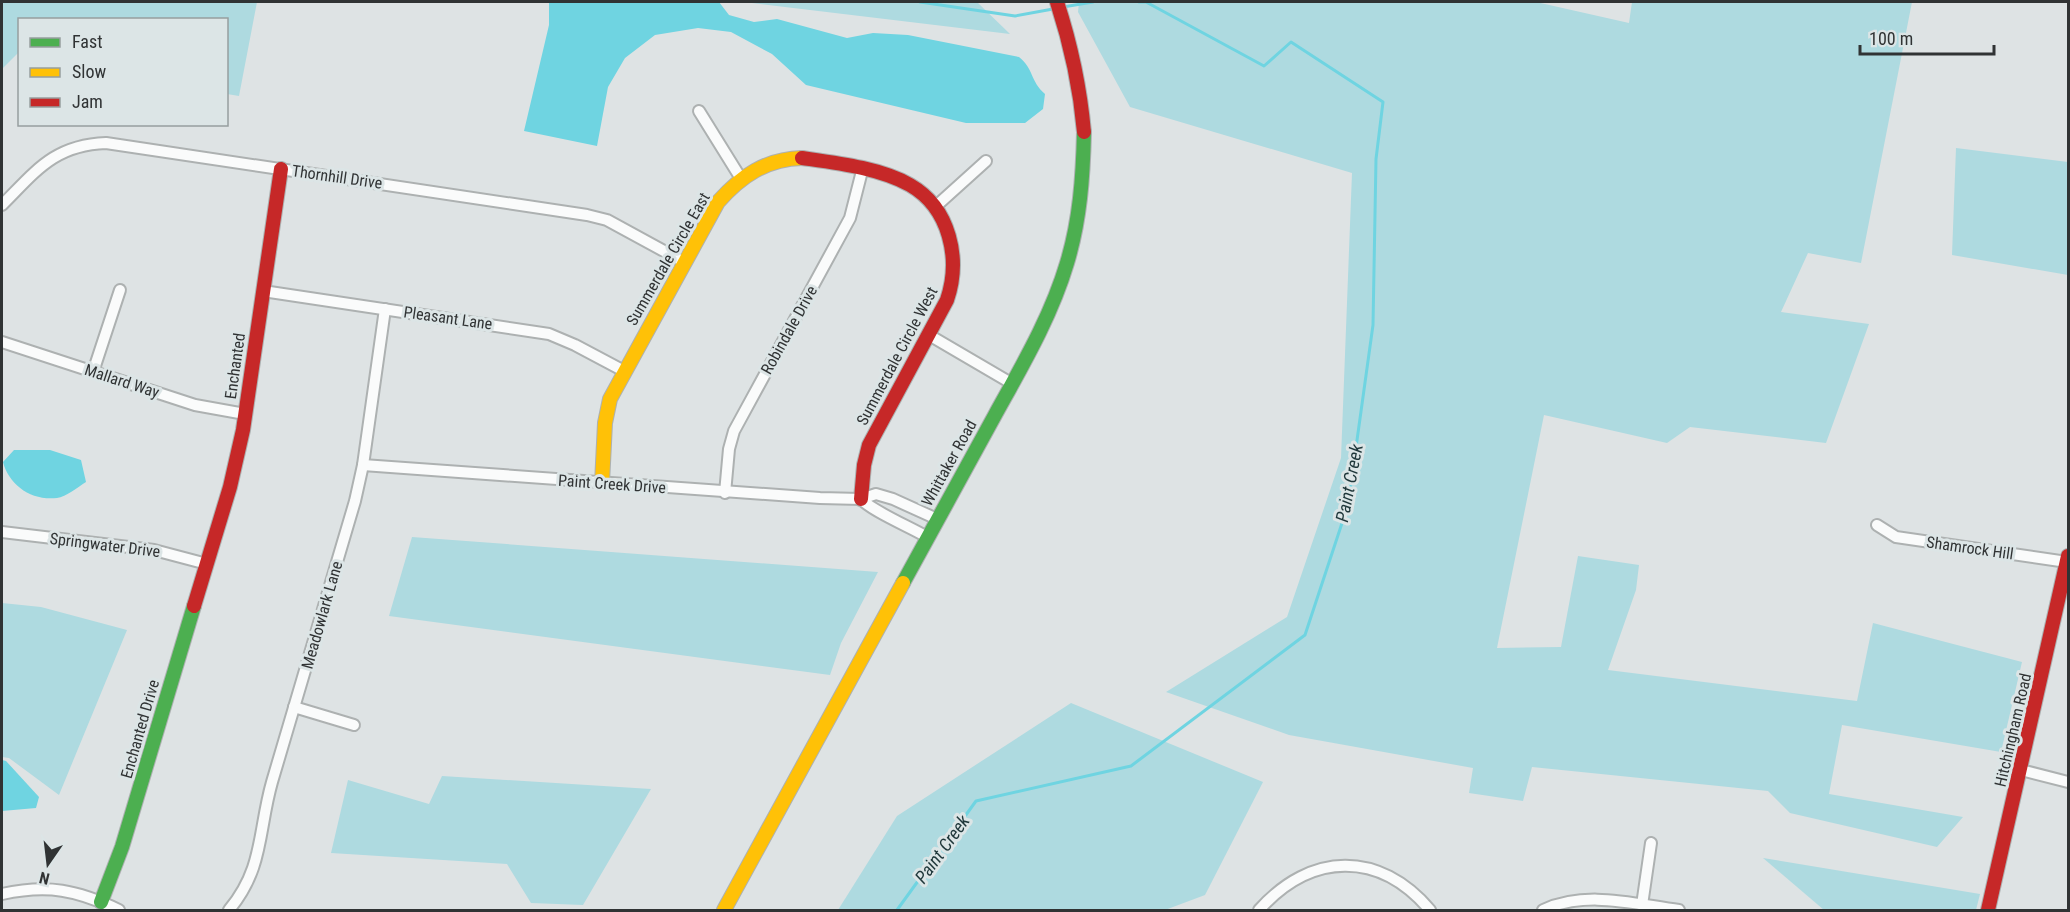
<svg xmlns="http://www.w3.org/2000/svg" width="2070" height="912" viewBox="0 0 2070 912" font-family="'Roboto Condensed',sans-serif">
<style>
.green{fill:#aedae0}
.water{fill:#6fd4e1}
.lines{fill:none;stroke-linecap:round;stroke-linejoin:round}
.stream{stroke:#6fd4e1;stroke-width:3}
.street-casing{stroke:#adb1b1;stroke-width:14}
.fast-casing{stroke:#adb1b1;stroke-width:16}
.slow-casing{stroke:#adb1b1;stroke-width:16}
.jam-casing{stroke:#adb1b1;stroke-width:16}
.street{stroke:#fafbfb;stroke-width:10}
.fast{stroke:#4caf50;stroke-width:14}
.slow{stroke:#ffc107;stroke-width:14}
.jam{stroke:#c62828;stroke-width:14}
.labels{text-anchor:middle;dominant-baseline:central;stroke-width:6;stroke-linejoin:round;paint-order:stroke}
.street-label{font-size:16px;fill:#303334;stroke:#dce5e6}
.water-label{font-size:18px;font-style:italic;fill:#1f373a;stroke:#dce5e6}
</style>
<rect width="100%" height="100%" fill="#dee3e4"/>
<g class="green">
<path d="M2,2H257L239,96L227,94L226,20H20L19,52L2,69Z"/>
<path d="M744,2H977L1010,34Z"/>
<path d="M1079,2H1536L1629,23L1632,2H1912L1861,263L1808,253L1781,312L1869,324L1826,443L1690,427L1667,443L1544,415L1497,648L1561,647L1578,556L1639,565L1636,590L1608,670L1857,701L1873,623L2022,662L2001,752L1842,725L1829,794L1963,817L1937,847L1790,813L1768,791L1532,767L1523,801L1469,793L1473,768L1289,735L1166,692L1287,617L1341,458L1352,173L1130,107L1078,12Z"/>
<path d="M1956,148L2068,162V275L1952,255Z"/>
<path d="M412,537L878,572L841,643L830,675L389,616Z"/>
<path d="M2,603L41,607L127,630L59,795L9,758L2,757Z"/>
<path d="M1071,703L1263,782L1205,895L1165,910H838L897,816Z"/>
<path d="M442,776L651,789L583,905L531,903L507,864L331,853L348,780L429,804Z"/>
<path d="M1763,858L1980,894L1976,910H1824Z"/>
</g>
<g class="water">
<path d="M549,2H719L729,15L754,22L777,19L847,38L873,33L908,35L1019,57C1034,69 1030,81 1045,94L1043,109L1025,123H966L806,85L772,54L731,32L698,28L655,35L625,58L608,87L597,146L524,131L549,25Z"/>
<path d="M14,450H50L81,460L86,482C78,487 66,497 57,498C31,501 9,485 3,462Z"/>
<path d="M2,760L6,761L39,797L36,808L2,811Z"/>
</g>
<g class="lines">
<g class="stream">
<path d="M920,2L1015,16L1053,9"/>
<path d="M1063,7L1093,2"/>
<path d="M897,910L976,801L1131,766L1305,635L1348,505L1373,325L1376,159L1383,102L1291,42L1264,66L1146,2H1139"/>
</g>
<defs>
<g id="street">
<path d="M699,111L740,177"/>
<path d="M2,205C36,171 54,145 106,143L587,215L607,220L684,262"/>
<path d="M935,207L986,161"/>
<path d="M263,291L549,334L575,345L624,371"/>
<path d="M929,335L1011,383"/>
<path d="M2,342L195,405L245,414"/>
<path d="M93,372L120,290"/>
<path d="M363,465L820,498L861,499L876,494L893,499L937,519"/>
<path d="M725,493L729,449L734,431L850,218L862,171"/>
<path d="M861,499C872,511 910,527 927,537"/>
<path d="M1877,525L1896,537L2067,562"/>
<path d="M2,532L154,550L207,564"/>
<path d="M294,707L354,725"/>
<path d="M2021,770L2068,782"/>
<path d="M2,894C48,884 77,890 119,910"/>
<path d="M1642,905L1651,843"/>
<path d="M229,910C264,868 258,831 272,782C299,688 328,595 355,501L363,465L385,309"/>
<path d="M1259,910C1311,852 1379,850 1430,910"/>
<path d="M1543,910C1587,890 1633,904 1679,910"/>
</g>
<g id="fast">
<path d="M903,583C934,527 964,471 995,415C1022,366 1051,317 1067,263C1080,220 1083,177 1084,132"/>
<path d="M101,902L122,847L194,606"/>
</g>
<g id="slow">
<path d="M602,483L605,423L610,399L718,202C741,176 766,159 802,158"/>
<path d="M724,910L903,583"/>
</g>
<g id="jam">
<path d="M1057,2C1071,45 1080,87 1084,132"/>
<path d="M802,158C837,163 880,168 910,185C950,208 961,259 947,300L869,445L864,465L861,499"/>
<path d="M194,606L230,487L243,430L281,169"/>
<path d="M1988,910L2068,556"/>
</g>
</defs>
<use href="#street" class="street-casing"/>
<use href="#fast" class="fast-casing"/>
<use href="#slow" class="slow-casing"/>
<use href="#jam" class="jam-casing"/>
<use href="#street" class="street"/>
<use href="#fast" class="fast"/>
<use href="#slow" class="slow"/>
<use href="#jam" class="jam"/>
</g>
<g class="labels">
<g class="street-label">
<text transform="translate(337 177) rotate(8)">Thornhill Drive</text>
<text transform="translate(668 259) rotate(-60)">Summerdale Circle East</text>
<text transform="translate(448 318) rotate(8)">Pleasant Lane</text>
<text transform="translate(789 330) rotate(-61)">Robindale Drive</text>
<text transform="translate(897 356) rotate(-62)">Summerdale Circle West</text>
<text transform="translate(235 366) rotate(-82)">Enchanted</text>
<text transform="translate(122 381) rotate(18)">Mallard Way</text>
<text transform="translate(949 463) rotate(-61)">Whittaker Road</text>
<text transform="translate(612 484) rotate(4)">Paint Creek Drive</text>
<text transform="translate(105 545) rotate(7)">Springwater Drive</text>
<text transform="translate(1970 548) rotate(8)">Shamrock Hill</text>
<text transform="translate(322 615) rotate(-74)">Meadowlark Lane</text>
<text transform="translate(140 729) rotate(-74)">Enchanted Drive</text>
<text transform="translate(2013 730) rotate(-77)">Hitchingham Road</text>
</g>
<g class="water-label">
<text transform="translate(1349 483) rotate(-79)">Paint Creek</text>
<text transform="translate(942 849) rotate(-54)">Paint Creek</text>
</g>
</g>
<rect width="2070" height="912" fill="none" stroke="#303334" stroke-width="6"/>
<rect x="18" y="18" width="210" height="108" fill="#dce5e6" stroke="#979e9f" stroke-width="1.5"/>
<rect x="30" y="38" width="30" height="9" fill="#4caf50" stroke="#979e9f" stroke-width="1.5"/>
<text x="72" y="48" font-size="18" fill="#303334">Fast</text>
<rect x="30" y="68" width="30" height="9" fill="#ffc107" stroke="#979e9f" stroke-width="1.5"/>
<text x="72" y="78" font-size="18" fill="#303334">Slow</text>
<rect x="30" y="98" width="30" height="9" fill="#c62828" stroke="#979e9f" stroke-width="1.5"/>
<text x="72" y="108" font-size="18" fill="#303334">Jam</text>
<g transform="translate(48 864) rotate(194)" stroke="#dce5e6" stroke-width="4.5" paint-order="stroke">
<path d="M0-4.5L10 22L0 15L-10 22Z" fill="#303334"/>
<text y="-9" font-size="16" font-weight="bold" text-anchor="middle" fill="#303334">N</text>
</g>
<path d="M1860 45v9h134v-9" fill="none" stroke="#303334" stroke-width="3"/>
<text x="1869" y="45" font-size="18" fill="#303334" stroke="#dce5e6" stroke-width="4.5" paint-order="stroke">100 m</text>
</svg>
